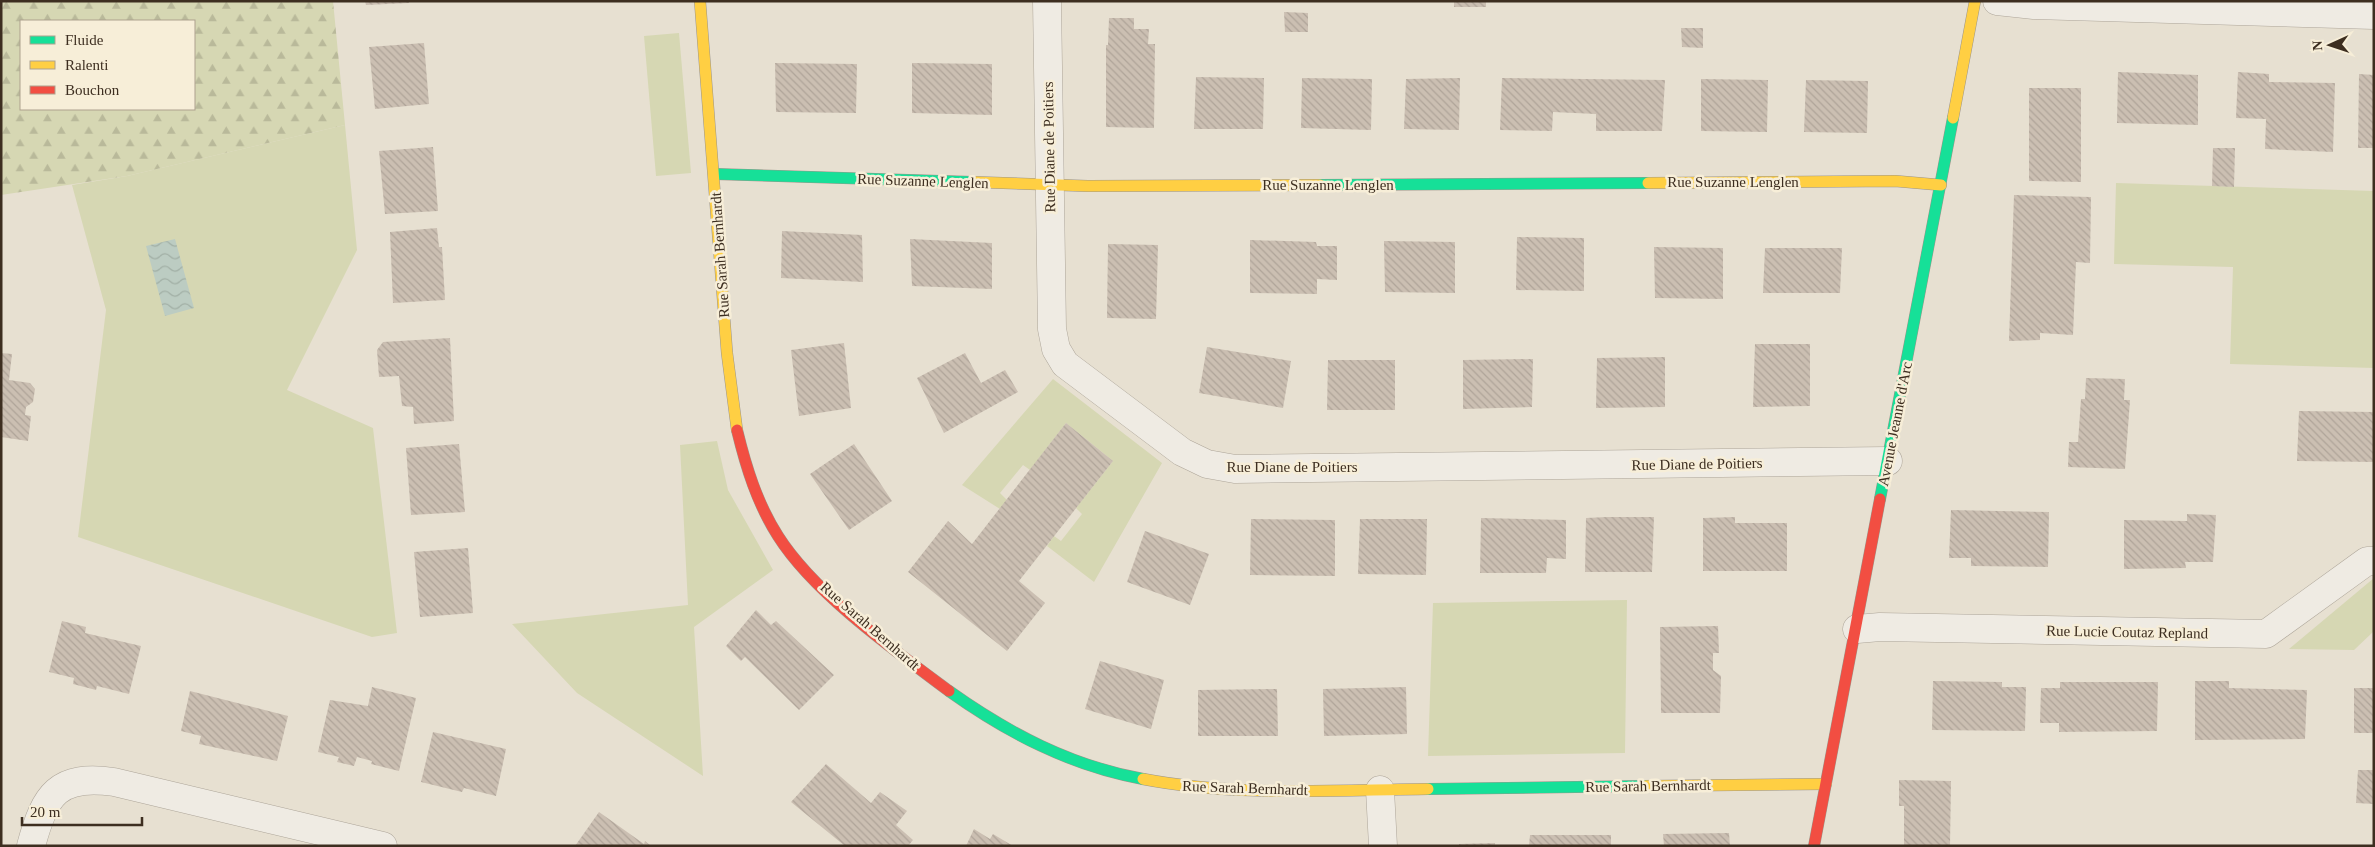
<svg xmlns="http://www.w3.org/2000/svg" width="2375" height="847" viewBox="0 0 2375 847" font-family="'Times New Roman',serif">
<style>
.green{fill:#d6d7b3}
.forest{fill:url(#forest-firs);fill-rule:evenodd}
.water{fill:url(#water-waves)}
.building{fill:url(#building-back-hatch)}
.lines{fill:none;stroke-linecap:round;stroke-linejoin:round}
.street-casing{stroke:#ada599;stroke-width:29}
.fast-casing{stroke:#9c958a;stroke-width:12}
.slow-casing{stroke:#9c958a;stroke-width:12}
.jam-casing{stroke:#9c958a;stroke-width:12}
.street{stroke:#efebe3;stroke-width:28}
.fast{stroke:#16e098;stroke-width:11}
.slow{stroke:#ffcf43;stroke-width:11}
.jam{stroke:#f24e42;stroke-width:11}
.labels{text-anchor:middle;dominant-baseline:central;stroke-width:5;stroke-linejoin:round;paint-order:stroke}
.street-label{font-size:15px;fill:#3d2e20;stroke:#f7eed8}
</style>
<defs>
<pattern id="forest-firs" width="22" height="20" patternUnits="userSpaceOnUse" patternTransform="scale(1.25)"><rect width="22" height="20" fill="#d6d7b3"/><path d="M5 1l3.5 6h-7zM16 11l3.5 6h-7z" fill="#b9b99a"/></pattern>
<pattern id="water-waves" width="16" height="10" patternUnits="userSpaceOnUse" patternTransform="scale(1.25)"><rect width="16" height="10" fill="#bcccc2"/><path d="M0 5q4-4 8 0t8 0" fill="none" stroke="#a2b0a6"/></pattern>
<pattern id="building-back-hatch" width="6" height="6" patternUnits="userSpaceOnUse" patternTransform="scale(1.25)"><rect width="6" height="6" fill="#cbbfb2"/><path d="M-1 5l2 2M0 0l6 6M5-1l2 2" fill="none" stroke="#afa499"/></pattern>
</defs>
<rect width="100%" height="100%" fill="#e7e0d1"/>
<g class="green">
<path d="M679,33L691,173L656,176L644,36Z"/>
<path d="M345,125L357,250L287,390L373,428L397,633L372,637L78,537L106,310L72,185L127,176Z"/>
<path d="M2116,183L2374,191V368L2230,364L2233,267L2114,264Z"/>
<path d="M1053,379L1162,463L1094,582L1047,546L1054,536L1061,541L1082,514L1076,508L1113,461L1066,423L1030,470L1023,465L1000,493L1007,500L1000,509L962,485Z"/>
<path d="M717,441L728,490L773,570L694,627L703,776L577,693L512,624L688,605L680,445Z"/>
<path d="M2374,578V631L2354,650L2289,649Z"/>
<path d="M1627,600L1625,753L1428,756L1433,603Z"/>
</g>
<path class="forest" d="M1,1H333L345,125L127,176L1,195ZM21,21H194V109H21Z"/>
<path class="water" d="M175,239L194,308L165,316L146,246Z"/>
<g class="building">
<path d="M365,1H409V3L366,5Z"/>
<rect x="1454" y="1" width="32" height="6"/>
<path d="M1284,12L1308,13V32H1285Z"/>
<path d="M1109,18H1134V29H1149L1148,44H1155L1154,128L1106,127V45H1108Z"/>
<path d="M1681,28H1703V48L1682,47Z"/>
<path d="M424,43L429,104L375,109L369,47Z"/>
<path d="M775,63L857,64L856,113L776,112Z"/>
<path d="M912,63L992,64V115L912,113Z"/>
<path d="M2118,72L2198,75V125L2117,123Z"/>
<path d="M2238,72L2269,74V82L2335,83L2333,152L2265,149L2266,119L2236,118Z"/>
<path d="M2359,74L2374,75V148H2358Z"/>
<path d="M1196,77L1264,78L1263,129H1194Z"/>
<path d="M1302,78L1372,79L1371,130L1301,128Z"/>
<path d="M1460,78L1459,130L1404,129L1406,79Z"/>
<path d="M1502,78L1665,80L1662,131H1596V114L1553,112L1552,131L1500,130Z"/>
<path d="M1701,79L1768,80L1767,132L1701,131Z"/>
<path d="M1806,80L1868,81L1867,133L1804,132Z"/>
<path d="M2029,88H2081V182L2029,181Z"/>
<path d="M433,147L438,211L385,214L379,151Z"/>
<path d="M2213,148H2235L2234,187L2212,186Z"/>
<path d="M2014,195L2091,197L2090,263L2076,262L2073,335L2040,333V340L2009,341Z"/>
<path d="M437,228L439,247H442L445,300L393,303L390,232Z"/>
<path d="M782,231L862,235L863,282L781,278Z"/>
<path d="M1517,237L1584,238V291L1516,290Z"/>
<path d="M910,239L992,243V289L912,286Z"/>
<path d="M1250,240L1316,242L1317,246H1337V280L1317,279V294L1250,293Z"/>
<path d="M1384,241L1455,242V293L1385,292Z"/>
<path d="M1108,244L1158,245L1156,319L1107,318Z"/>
<path d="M1654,247L1723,248V299L1655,298Z"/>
<path d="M1765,248H1842L1840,293H1763Z"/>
<path d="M450,338L454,421L414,424L413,407L402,406L399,376L379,377L377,350L383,342Z"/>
<path d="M844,343L851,408L799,416L791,350Z"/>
<path d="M1755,344H1810V406L1753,407Z"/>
<path d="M1207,347L1291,361L1283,408L1199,393Z"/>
<path d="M1,353L12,354L9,380L30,383L35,389L33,402L26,407L25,415L31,416L28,441L1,437Z"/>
<path d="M965,353L981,383L1005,370L1018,392L944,433L917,378Z"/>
<path d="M1665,357V407L1596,408L1597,358Z"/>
<path d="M1533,359L1532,407L1463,409V360Z"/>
<path d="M1328,360H1395V410H1327Z"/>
<path d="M2086,378L2125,379L2124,400H2130L2125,469L2068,467L2069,442H2078L2081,399H2085Z"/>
<path d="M2299,411L2374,412V462L2297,461Z"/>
<path d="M1066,423L1113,461L1019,581L1045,603L1007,651L908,572L948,521L972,544Z"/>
<path d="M459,444L465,512L411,515L406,448Z"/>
<path d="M854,444L892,501L849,530L810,474Z"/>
<path d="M1951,510L2049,512L2048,567L1971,566V558H1949Z"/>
<path d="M2187,514L2216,515L2213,562H2185L2186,568L2124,569V520L2187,521Z"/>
<path d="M1607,517H1654L1652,572H1585L1586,518Z"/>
<path d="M1735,517V523H1787V571H1703V518Z"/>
<path d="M1481,518L1566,520V559L1547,558L1546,573H1480Z"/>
<path d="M1251,519L1335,520V576L1250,575Z"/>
<path d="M1360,519H1427L1426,575L1358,574Z"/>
<path d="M1145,531L1209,554L1190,605L1127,582Z"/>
<path d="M468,548L473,613L420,617L414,552Z"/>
<path d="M756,610L771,625L776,621L834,675L799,710L745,657L741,661L726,646Z"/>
<path d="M62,621L86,627L85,633L141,646L129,694L97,686L96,690L73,684L74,678L49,672Z"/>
<path d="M1718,626L1719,653H1713V670L1721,676L1720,713H1661L1660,627Z"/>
<path d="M1100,661L1164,680L1151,729L1085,709Z"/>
<path d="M1933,681L2002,682V687H2026L2025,731L1932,730Z"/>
<path d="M2195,681H2229V688L2307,690L2305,739L2195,740Z"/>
<path d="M2060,682H2158L2157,731L2059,732V723H2040L2041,688H2060Z"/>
<path d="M372,687L416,698L399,771L371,764L372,761L357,757L354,766L337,762L339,757L318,752L330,700L368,706Z"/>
<path d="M1406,687L1407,734L1324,736L1323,689Z"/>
<rect x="2354" y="688" width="20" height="45"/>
<path d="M1277,689L1278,736H1198V690Z"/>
<path d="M190,691L288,716L277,761L199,744L201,736L181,731Z"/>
<path d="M433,732L506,749L496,796L464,788L462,792L421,782Z"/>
<path d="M826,764L871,803L880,792L907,811L896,825L913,840L908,846H845L791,802Z"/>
<path d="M2358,770H2374V804L2356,803Z"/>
<path d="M1899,780L1951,781L1950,846H1904V806H1899Z"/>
<path d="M599,812L644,844L645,841L651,846H575Z"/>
<path d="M974,829L990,839L993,834L1013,846H966Z"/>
<path d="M1729,833L1730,846H1664L1663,834Z"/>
<path d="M1530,835H1611V846H1529Z"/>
<path d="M1495,843V846H1459V844Z"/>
</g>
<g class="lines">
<defs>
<g id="street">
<path d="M1047,1L1052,329L1056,349L1065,364L1182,452L1207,464L1235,469L1888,461"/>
<path d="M1997,1L2034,5L2374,15"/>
<path d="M1857,629L1880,627L2266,634L2367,561H2374"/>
<path d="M1380,790L1383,846"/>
<path d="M31,846C45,794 58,774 114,782L383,846"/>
</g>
<g id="fast">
<path d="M715,174L973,182"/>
<path d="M1320,185L1648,183"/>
<path d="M1880,499L1953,118"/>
<path d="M949,691C1008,733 1071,766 1143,779"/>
<path d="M1428,789L1645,786"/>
</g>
<g id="slow">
<path d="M700,1L727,353L737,430"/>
<path d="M1953,118L1975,1"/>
<path d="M973,182L1088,186L1320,185"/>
<path d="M1648,183L1895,181L1941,185"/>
<path d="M1143,779C1237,797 1334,790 1428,789"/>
<path d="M1645,786L1826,784"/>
</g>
<g id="jam">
<path d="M737,430C746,467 757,503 778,536C814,593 894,650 949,691"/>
<path d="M1814,846L1880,499"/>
</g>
</defs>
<use href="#street" class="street-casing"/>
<use href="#fast" class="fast-casing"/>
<use href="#slow" class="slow-casing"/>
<use href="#jam" class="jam-casing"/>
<use href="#street" class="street"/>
<use href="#fast" class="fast"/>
<use href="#slow" class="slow"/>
<use href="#jam" class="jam"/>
</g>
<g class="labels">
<g class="street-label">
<text transform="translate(1049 147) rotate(-91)">Rue Diane de Poitiers</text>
<text transform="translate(923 181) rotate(2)">Rue Suzanne Lenglen</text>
<text x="1733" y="182">Rue Suzanne Lenglen</text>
<text x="1328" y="185">Rue Suzanne Lenglen</text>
<text transform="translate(720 255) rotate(-94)">Rue Sarah Bernhardt</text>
<text transform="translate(1895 424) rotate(-79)">Avenue Jeanne d'Arc</text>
<text transform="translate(1697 464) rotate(-1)">Rue Diane de Poitiers</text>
<text x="1292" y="467">Rue Diane de Poitiers</text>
<text transform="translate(870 626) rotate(41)">Rue Sarah Bernhardt</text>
<text transform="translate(2127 632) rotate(1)">Rue Lucie Coutaz Repland</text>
<text transform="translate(1648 786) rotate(-1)">Rue Sarah Bernhardt</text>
<text transform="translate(1245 788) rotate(2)">Rue Sarah Bernhardt</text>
</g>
</g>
<rect width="2375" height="847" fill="none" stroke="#3d2e20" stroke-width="5"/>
<rect x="20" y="20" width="175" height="90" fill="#f7eed8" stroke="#ada18e"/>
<rect x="30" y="36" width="25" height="8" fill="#16e098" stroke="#ada18e"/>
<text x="65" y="45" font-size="15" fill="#3d2e20">Fluide</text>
<rect x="30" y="61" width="25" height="8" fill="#ffcf43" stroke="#ada18e"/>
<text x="65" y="70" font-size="15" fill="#3d2e20">Ralenti</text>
<rect x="30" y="86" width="25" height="8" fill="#f24e42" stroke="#ada18e"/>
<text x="65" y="95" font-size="15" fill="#3d2e20">Bouchon</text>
<g transform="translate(2330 45) rotate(267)" stroke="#f7eed8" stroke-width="4" paint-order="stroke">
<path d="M0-4L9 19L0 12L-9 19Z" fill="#3d2e20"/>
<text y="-8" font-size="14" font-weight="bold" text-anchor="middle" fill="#3d2e20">N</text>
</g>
<path d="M22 817v8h120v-8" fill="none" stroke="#3d2e20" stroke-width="2.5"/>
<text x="30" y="817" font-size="15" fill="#3d2e20" stroke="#f7eed8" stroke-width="4" paint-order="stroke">20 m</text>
</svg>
